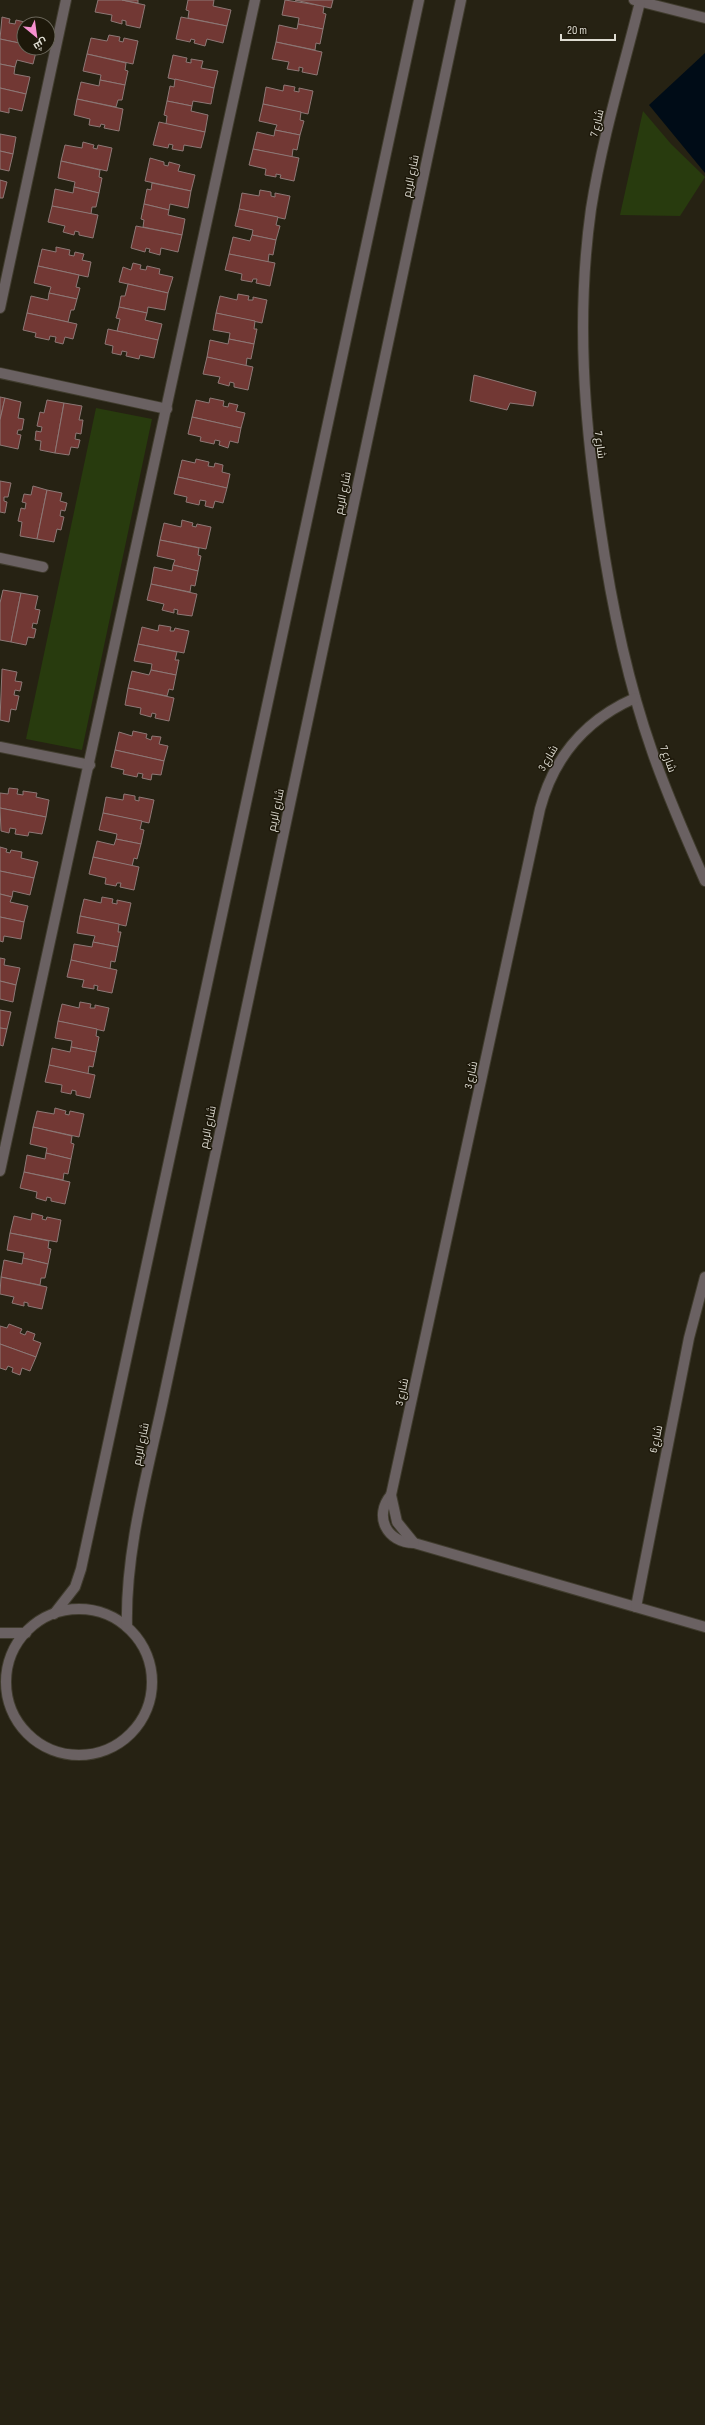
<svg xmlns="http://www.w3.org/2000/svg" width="705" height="2425" viewBox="0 0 705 2425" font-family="'Sofia Sans Condensed',Cairo,sans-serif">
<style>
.green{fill:#283b0e}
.water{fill:#000c17}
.building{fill:#723834;stroke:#8d7876}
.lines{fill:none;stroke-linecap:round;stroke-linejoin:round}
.minor-casing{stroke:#403c2e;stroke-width:12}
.tertiary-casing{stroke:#403c2e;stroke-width:12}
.minor{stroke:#6a6162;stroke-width:10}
.tertiary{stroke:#6a6162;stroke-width:10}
.labels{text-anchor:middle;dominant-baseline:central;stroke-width:3;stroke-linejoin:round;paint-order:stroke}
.street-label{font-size:11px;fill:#dedcd2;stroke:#1d180a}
</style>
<rect width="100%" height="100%" fill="#262213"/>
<g class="green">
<path d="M643,111L671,144L705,177L680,216L620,215Z"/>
<path d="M96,408L152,419L82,750L26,739Z"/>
</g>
<path class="water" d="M705,53V173L649,105Z"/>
<g class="building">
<path d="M98,0H122L145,5L140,28L126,25V21L122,20V24L111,21L112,15L95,12Z"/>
<path d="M122,0H138V3Z"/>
<path d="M188,0H214L213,6L231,10L227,26L188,18L189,11L186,10Z"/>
<path d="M285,0L324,6L323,13L326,14L323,29L298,24L299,18L282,15Z"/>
<path d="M295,0H333L331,8Z"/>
<path d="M2,17L10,19L9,23L15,24L16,20L29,23L24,24V44L0,39Z"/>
<path d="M181,17L227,26L223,43L207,39L205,46L194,43L195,40L191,39L190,42L176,39Z"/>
<path d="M298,24L323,29L320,44L316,43L315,50L276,42L279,25L297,29Z"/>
<path d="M109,35L120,37L119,41L123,42L124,38L138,41L133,64L87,54L91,38L107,41Z"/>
<path d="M0,39L24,44V48H37L33,64L17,60L15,67L0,64Z"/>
<path d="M276,42L322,52L317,75L302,72L303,68L299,67V71L287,69L289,62L272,59Z"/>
<path d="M87,54L126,63L125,70L128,71L125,85L100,80L101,75L83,71Z"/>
<path d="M173,55L187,58L186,62L191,63V59L203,61L201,68L218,71L214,88L168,78Z"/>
<path d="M0,64L15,67L14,74L30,77L26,94L0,88Z"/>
<path d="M175,79L214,88L211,104L193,101L192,106L167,101L170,86L174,87Z"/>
<path d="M100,80L125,85L122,100H118L116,107L77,99L81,82L99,86Z"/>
<path d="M284,85L295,87L294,91L299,92V88L313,91L308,114L263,104L266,87L283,91Z"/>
<path d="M0,88L26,94L22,111L9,108V113L0,111Z"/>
<path d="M77,99L123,109L119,131L104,128L105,125L101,124L100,127L89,125L90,119L74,115Z"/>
<path d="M167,101L192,106L191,111L208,115L205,132L166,124L167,116L164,115Z"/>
<path d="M263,104L301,112L300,120L304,121L300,135L275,130L277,125L259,121Z"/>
<path d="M159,122L205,132L201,148L184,145L183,151L172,149L173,145L169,144L168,148L153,145Z"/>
<path d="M275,130L300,135L297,150L293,149L292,157L253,149L257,132L274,136Z"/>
<path d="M0,134L16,137L13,154L0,151Z"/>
<path d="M83,142L94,145L93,148L97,149L98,145L112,148L107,171L61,161L65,145L82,148Z"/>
<path d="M253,149L299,158L294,181L280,178L281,175L276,174V177L265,175L266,169L249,165Z"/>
<path d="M0,151L13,154L9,171L0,169Z"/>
<path d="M150,158L164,162V165L168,166L169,162L180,165L178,171L195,175L191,191L145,181Z"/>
<path d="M61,161L100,170L99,177L102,178L99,193L74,187L75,182L58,178Z"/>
<path d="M0,180L7,182L3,198H0Z"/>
<path d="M152,183L191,191L188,208L170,204L169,210L144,204L147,189L151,190Z"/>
<path d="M74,187L99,193L96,207H92L91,214L52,206L55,189L73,193Z"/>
<path d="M260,190L271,192V196L275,197V193L290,196L285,219L239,209L242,193L259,196Z"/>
<path d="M144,204L169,210L168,215L185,219L182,235L143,227L144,220L141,219Z"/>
<path d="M52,206L98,215L93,238L79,235V232L75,231L74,235L63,232L65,226L48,222Z"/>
<path d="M239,209L278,217L276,225L280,226L276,240L252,235L253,230L235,226Z"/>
<path d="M136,226L182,235L178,252L161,248L160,255L149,252L150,249L146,248L145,252L131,248Z"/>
<path d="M252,235L276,240L273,255L269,254L268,262L229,254L233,237L250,241Z"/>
<path d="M56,247L70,250L69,255L74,256L75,252L84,254L82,260L91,262L88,277L38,266L42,249L56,252Z"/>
<path d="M229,254L275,263L270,286L256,283L257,279H253L252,282L241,280L242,274L225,270Z"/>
<path d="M133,263L141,265L140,269L146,270L147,266L160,269L159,274L173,277L168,293L119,282L123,267L131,270Z"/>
<path d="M38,266L79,275L76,287L80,288L77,299L49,293L51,287L34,283Z"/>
<path d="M128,284L168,293L165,310L148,307L147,313L119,307L121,296H125Z"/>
<path d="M49,293L77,299L74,310H71L68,322L27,313L31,296L48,300Z"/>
<path d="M238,294L249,296L248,300H253V297L267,300L262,323L216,313L220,296L237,300Z"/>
<path d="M119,307L147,313L145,320L162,324L158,340L117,331L120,319L116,318Z"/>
<path d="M27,313L77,324L73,339L65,337L63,344L55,342L56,337L50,336L49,340L35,337L36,333L23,330Z"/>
<path d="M216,313L255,321L254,329H257L254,344L229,339L230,333L213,330Z"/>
<path d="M108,329L158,340L154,358L140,355L139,359L126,356L127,352L122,351L121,355L112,353L113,346L105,344Z"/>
<path d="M229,339L254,344L251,359L247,358L246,366L207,357L210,340L228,344Z"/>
<path d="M207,357L253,367L248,390L234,387V383L230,382L229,386L218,383L220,377L203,374Z"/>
<path d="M474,375L536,392L533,406L510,403L507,410L470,401Z"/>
<path d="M0,397L5,398L0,420Z"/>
<path d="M5,398L21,402L18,418L24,419L22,430H18L17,434L21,435L18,449L0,445V420Z"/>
<path d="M210,398L224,401L223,406L228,407L229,403L238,405L236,411L245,413L241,428L192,417L196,400L209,403Z"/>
<path d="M47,400L64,403L55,453L40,450L41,441L35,440L36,431L41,432L42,427L37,426L40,412L44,413Z"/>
<path d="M64,403L82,406L79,420H83L81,434L76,433L75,439L80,440L78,448L71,447L69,455L55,453Z"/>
<path d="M192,417L241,428L238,443L230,441L228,448L219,445L220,441L215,440L214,444L200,441L201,437L188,434Z"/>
<path d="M196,459L209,462L208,466L214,467L215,463L223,465L222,472L230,474L227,488L178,477L182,460L195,463Z"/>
<path d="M178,477L227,488L223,503L215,501L213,508L205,506L206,501L200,500L199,505L186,502L187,497L174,494Z"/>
<path d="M0,481L11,483L8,497H4V501L7,502L5,513L0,512Z"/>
<path d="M33,486L47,490L37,539L20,536L22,522L18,521L21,508L25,509L26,503L22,502L24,494L31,495Z"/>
<path d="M47,490L62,493L60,501L67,503L65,511L61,510L60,516L64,517L61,530L57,529L54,542L37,539Z"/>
<path d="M182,520L193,523L192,526L196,527L197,524L211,527L206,549L160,540L164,523L181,527Z"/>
<path d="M160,540L199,548L198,555L201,556L198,571L173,565L175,560L157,556Z"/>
<path d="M173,565L198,571L195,586L191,585L190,592L151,584L154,567L172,571Z"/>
<path d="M151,584L197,594L192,616L177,614L178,610L174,609V613L162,610L164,604L147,600Z"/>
<path d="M3,590L21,593L11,642L0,640V603Z"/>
<path d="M21,593L38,596L35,609L40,610L37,624L33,623L32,628L36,629L34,638L28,637L26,645L11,642Z"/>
<path d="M159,625L171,627L170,631H174L175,628L189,631L184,653L138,644L142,627L158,631Z"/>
<path d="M138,644L177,652L175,660H179L176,675L151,670L152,664L134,661Z"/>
<path d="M2,669L17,672L15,681L22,682L20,691L15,690L14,695L19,696L16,710L11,709L9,722L0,720Z"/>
<path d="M151,670L176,675L173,690L169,689L167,696L128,688L132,671L149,675Z"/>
<path d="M128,688L174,698L169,721L155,718L156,714L152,713L151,717L140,714L141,708L125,705Z"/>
<path d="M133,731L147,734L146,738L151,740L152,736L161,737L159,744L168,746L164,761L115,750L119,732L132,736Z"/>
<path d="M115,750L164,761L161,775L152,774L151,780L142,778L143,774L138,773L137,777L123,774L124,770L111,767Z"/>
<path d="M9,788L18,789L17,794L23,795V791L37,793L36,797L49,800L46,817L0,808V793L8,794Z"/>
<path d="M124,794L135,796V800L139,801V797L154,800L149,823L103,813L106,797L123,800Z"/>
<path d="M0,808L46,817L42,834L29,832L28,836L15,834L16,829L10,828L9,833L1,831Z"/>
<path d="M103,813L142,821L140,829L144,830L141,844L116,839L117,834L99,830Z"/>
<path d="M116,839L141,844L137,859L134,858L132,866L93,857L97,841L114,845Z"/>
<path d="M0,847L7,849L6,852L10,853L11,850L22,852L21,858L38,862L34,878L0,871Z"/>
<path d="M93,857L139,867L134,890L120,887L121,883H117L116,886L105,884L106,878L89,874Z"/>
<path d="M0,871L34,878L30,895L13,891L12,897L0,894Z"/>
<path d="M0,894L12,897L10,902L28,906L24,922L0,917Z"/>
<path d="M102,897L113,899L112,903L117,904V900L131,903L126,926L80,916L84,899L101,903Z"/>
<path d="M80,916L119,924L118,932H121L118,947L93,942L95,936L77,933Z"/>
<path d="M0,917L24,922L21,939L4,936L3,942L0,941Z"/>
<path d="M93,942L118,947L115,962L111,961L110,969L71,960L74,944L92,947Z"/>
<path d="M0,958L5,959L4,965L20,968L16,985L0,981Z"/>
<path d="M71,960L117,970L112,993L97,990L98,986L94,985V989L82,987L84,980L67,977Z"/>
<path d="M0,981L16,985L13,1002L0,999Z"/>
<path d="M80,1002L91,1004L90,1008H95V1005L109,1008L104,1031L58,1021L62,1004L79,1008Z"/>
<path d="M0,1010L11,1012L7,1029L0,1028Z"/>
<path d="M58,1021L97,1029L96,1036L99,1037L96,1052L71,1047L72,1041L55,1038Z"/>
<path d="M0,1028L7,1029L3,1046L0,1045Z"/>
<path d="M71,1047L96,1052L93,1067L89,1066L88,1074L49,1065L52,1048L70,1052Z"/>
<path d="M49,1065L95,1075L90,1098L76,1095V1091L72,1090L71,1094L61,1092L62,1085L45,1082Z"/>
<path d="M55,1108L66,1111L65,1114L69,1115L70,1111L84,1114L79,1137L33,1127L37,1111L54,1114Z"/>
<path d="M33,1127L72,1136L71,1143L74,1144L71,1159L46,1153L47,1148L30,1144Z"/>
<path d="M46,1153L71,1159L68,1174L64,1173L63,1180L24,1172L27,1155L45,1159Z"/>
<path d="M24,1172L70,1182L65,1204L51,1201V1198L47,1197L46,1201L36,1198L37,1192L20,1188Z"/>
<path d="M32,1213L43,1216L42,1219L46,1220L47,1217L61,1220L57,1242L10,1233L14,1216L31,1220Z"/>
<path d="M10,1233L49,1241L48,1248L51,1249L48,1264L23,1258L24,1253L7,1250Z"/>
<path d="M23,1258L48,1264L45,1278H41L40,1285L1,1277L4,1260L22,1264Z"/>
<path d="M1,1277L47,1287L42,1309L28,1306V1303L24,1302V1306L12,1303L14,1297L0,1294Z"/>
<path d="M9,1324L22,1329L20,1333L25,1335L27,1331L35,1334L33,1340L41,1343L36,1357L0,1344V1326L7,1328Z"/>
<path d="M0,1344L36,1357L30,1371L22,1368L20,1375L12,1372L13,1368L8,1366L6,1370L0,1368Z"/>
</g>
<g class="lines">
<defs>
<g id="minor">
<path d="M634,0L705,18"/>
<path d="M640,2C623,70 602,139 591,209C576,316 584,420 600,526C611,602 626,677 652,751C667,795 686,838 705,881"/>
<path d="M0,308L66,0"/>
<path d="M0,373L167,409"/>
<path d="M0,558L43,567"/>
<path d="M0,747L90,765"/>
<path d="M0,1171L255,0"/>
<path d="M391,1495C373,1516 387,1543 414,1543L705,1627"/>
<path d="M414,1543L397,1522L391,1495L540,809C554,756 585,720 635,698"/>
<path d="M636,1607L689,1338L705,1277"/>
</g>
<g id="tertiary">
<circle cx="79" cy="1682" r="73"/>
<path d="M54,1614L75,1587L81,1569L419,0"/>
<path d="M127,1627C125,1548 149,1468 165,1391L461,0"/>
<path d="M0,1633H26"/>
</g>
</defs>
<use href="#minor" class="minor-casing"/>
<use href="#tertiary" class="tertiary-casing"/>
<use href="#minor" class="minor"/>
<use href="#tertiary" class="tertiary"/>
</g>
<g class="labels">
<g class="street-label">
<text transform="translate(597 123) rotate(-76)">شارع 7</text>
<text transform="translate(411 176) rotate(-78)">شارع الريم</text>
<text transform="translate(600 445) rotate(83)">شارع 7</text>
<text transform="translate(343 493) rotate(-78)">شارع الريم</text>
<text transform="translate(548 758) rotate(-59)">شارع 3</text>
<text transform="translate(668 759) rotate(70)">شارع 7</text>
<text transform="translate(276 810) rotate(-78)">شارع الريم</text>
<text transform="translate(471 1075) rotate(-78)">شارع 3</text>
<text transform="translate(208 1127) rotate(-78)">شارع الريم</text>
<text transform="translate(402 1392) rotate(-78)">شارع 3</text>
<text transform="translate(656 1439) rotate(-78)">شارع 6</text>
<text transform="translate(141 1444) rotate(-78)">شارع الريم</text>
</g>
</g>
<g transform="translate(36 36) rotate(151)"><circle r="19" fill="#1d180a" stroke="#6a665a"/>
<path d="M0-3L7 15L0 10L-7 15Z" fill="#f690cf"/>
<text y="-6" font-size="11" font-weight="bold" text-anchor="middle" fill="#dedcd2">ش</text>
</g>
<path d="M561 34v6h54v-6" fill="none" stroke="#dedcd2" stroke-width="2"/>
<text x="567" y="34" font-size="12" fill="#dedcd2" stroke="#1d180a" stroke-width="3" paint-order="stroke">20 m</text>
</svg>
